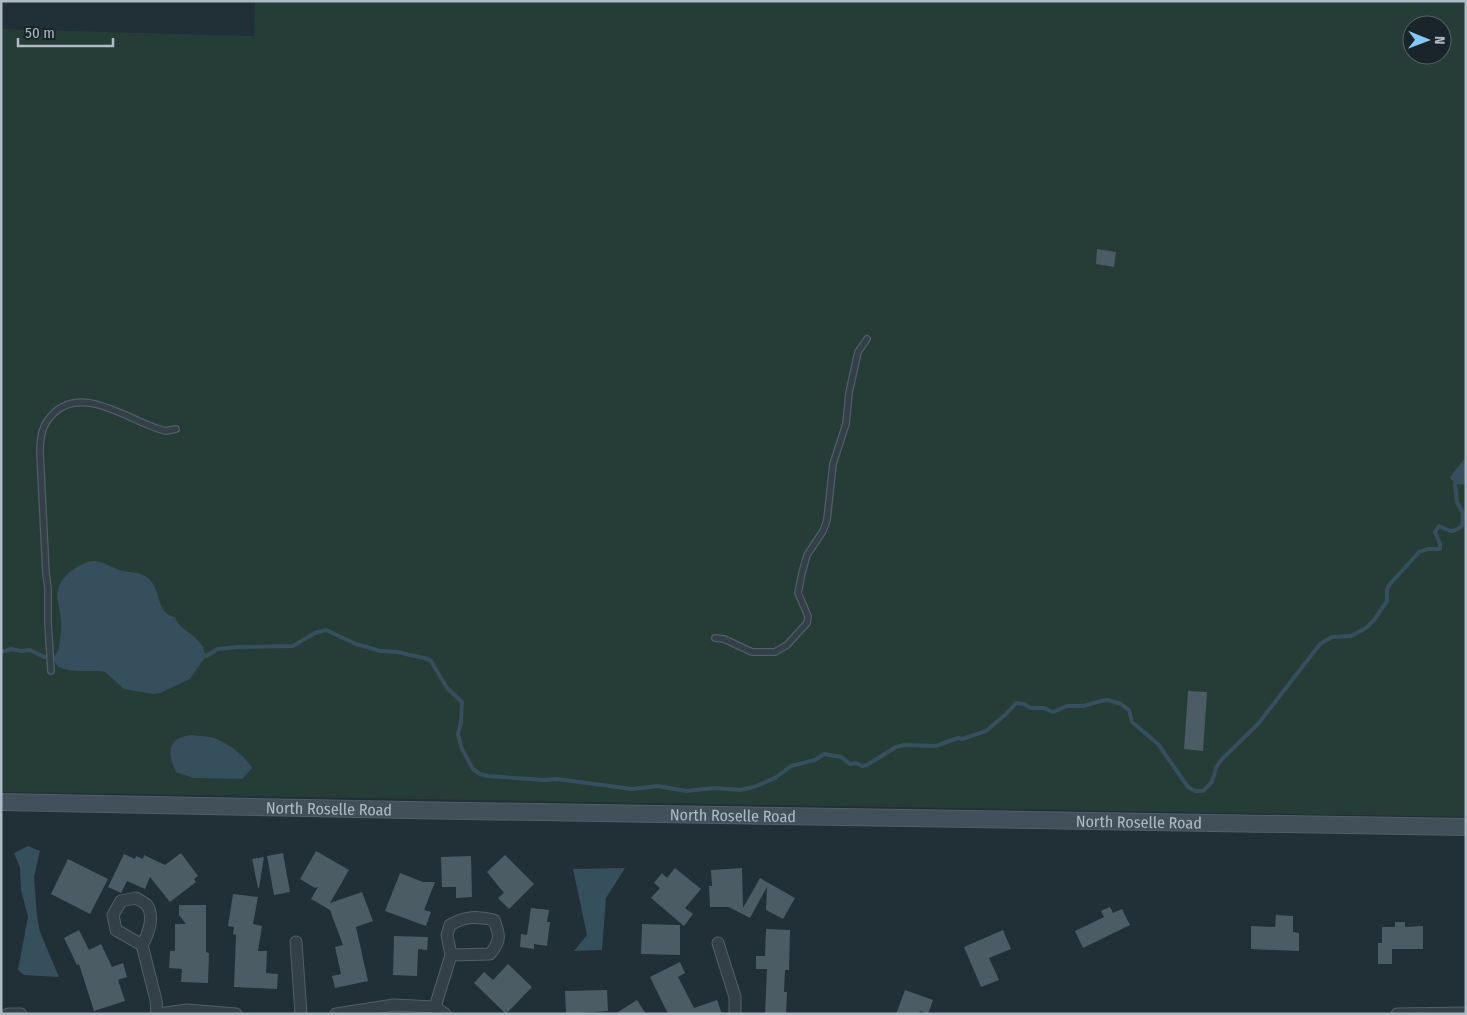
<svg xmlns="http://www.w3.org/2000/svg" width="1467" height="1015" viewBox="0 0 1467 1015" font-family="'Fira Sans Condensed',sans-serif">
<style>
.green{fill:#263c37;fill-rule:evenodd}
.water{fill:#354f5d}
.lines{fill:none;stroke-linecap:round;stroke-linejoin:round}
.stream{stroke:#354f5d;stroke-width:4}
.building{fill:#4c5c65}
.lane-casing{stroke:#525e65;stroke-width:8}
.street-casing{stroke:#525e65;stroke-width:13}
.secondary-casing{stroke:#525e65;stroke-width:18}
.lane{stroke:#344047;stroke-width:5.5}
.street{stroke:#344047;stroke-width:11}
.secondary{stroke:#42505a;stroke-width:16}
.labels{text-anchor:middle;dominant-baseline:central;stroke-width:4.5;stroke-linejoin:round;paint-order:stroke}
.street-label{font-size:16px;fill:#afbbc4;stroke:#1a252b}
</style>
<rect width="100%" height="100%" fill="#212f36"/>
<path class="green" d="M255,1H1466V817L1,792V29L254,36ZM1412,25H1442V55H1412Z"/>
<g class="water">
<path d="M1466,457V485L1455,484L1450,477Z"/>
<path d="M95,561C104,562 109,566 117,569C128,574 141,570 150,580C161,591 157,615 175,617C179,630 194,633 201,644C204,647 204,652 206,656L190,679L160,693L154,694L124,689L105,672C93,669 64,675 56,664C51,658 58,653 59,647C60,642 60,637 61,632C64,606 46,592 71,571C78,566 86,561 95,561Z"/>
<path d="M191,735C198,736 205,736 211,737C225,741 246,756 252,768L242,779L193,778L176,772C167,753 167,738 191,735Z"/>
<path d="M28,846L40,851L34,877L37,916L40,932L59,977L24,975L18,970L28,917L21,890L20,868L14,853Z"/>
<path d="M625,868L606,898L602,950L574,951L587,935L573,869Z"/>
</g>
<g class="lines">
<g class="stream">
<path d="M1,652L11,649L21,651L30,650L44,657L55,658"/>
<path d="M206,656L218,649L237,647L293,646L315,633L326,630L356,644L380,651L397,652L428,659L431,661L447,688L462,702L461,722L458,734L462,749L473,769L480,774L488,776L544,780L557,779L632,789L658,786L686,791L715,788L740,790L754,787L775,778L791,766L815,760L824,754L841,757L850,764L856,763L862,766L867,765L896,747L904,745L936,746L958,738L962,739L986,731L1005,715L1016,703L1024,704L1031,708H1044L1053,712L1067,706H1083L1101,701L1108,700L1121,704L1129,710L1132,722L1158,744L1188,787L1195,791H1203L1212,782L1216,768L1221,760L1258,724L1320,644L1332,637L1351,636L1366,628L1374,620L1387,601V589L1390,584L1419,552L1428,549H1440V544L1435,532L1439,526C1451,531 1450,534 1462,526L1463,513L1457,502L1455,484"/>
</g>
</g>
<g class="building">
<path d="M1097,249L1116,252L1114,267L1096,264Z"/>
<path d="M1188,691L1207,692L1203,751L1184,749Z"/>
<path d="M316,851L349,870L330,903L362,892L373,921L356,927L368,981L335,988L332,976L341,974L335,947L343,945L330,910L311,899L318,887L315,888L300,879Z"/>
<path d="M181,853L198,876L194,879L196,882L170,902L150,877L145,889L127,881L121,893L108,887L124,854L135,859L136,856L143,859L144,855L165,865Z"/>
<path d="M283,853L290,892L274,895L267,856Z"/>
<path d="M505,855L534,884L509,909L498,898L504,893L487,872Z"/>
<path d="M471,856L472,897L456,898V887H442L441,857Z"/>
<path d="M264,857L259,888H258L252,859Z"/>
<path d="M68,859L108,879L90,914L51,894Z"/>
<path d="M675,868L701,889L685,908L693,914L684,926L651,898L660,888L654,883L662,873L667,878Z"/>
<path d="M742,868L743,908L760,878L795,898L783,919L766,910L767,887L750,918L729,907H710L709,886H712L711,870Z"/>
<path d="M400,873L423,882H435L424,910L431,912L426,926L385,911Z"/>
<path d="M233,894L258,897L253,924L262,926L258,951H267L266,973L278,974L277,989L234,987L236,935L233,934L234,927L228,926Z"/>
<path d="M179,905H206V952L209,953L208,983L181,982L182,969L169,968L170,951H175V924H186L179,915Z"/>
<path d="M1110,907L1113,913L1122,909L1130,925L1083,948L1075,931L1104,917L1101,911Z"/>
<path d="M531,908L549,910L547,922H550L547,946L534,944V949L520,947L521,934L527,935Z"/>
<path d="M1276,915L1293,916V932L1299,933V951L1251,949V926L1275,927Z"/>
<path d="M1395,922H1405V927L1423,926V949H1392V964H1378V943H1382V927H1395Z"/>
<path d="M642,924L680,925V955L641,954Z"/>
<path d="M766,929L790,930L789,970H785L784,992H787L786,1014H765L767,969H756V956H765Z"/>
<path d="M79,930L89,950L101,944L112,967L123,963L127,977L118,980L125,1001L94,1011L79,964L77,965L64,938Z"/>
<path d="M1003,930L1011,949L989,958L999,980L981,987L964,947Z"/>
<path d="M394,936L428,937L427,950L418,949L417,976L393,975Z"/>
<path d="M680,962L685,973L678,977L694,1008L717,1000L722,1014H668L650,977Z"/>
<path d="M508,964L532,987L506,1014L474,983L484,972L493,980Z"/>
<path d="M607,990L608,1011L566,1014L565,991Z"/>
<path d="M905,990L933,1000L928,1014L920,1011L919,1014H896Z"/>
<path d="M637,1000L646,1014H615Z"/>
</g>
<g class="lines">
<defs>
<g id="lane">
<path d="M715,638L724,639L752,652H775L787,645L807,623L808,616L798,593L802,573L807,555L823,531L827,520L833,464L846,424L849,393L858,352L867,339"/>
<path d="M51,671L48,623V588L46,574L40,452C40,437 42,424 54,413C83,385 129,420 159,429L166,431L176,429"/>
</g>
<g id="street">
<path d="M296,942L301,1014"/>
<path d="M718,943L735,997V1014"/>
<path d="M142,945C148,935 155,917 147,905C145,903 139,900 136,898L121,901L113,915L116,930L142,945L156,1000L157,1014"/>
<path d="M435,1007L451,955L447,935L450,925C466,916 476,916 494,920C500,935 501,941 490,954L451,955"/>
<path d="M8,1014H21"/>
<path d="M159,1014L187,1010L236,1014"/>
<path d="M336,1014L394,1005L435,1007L445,1014"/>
<path d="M1397,1014L1466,1013"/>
</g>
<g id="secondary">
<path id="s1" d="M1,802L408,810L1466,827"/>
</g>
</defs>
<use href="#lane" class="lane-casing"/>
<use href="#street" class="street-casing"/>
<use href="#secondary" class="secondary-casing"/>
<use href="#lane" class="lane"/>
<use href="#street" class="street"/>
<use href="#secondary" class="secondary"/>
</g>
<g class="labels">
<g class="street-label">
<text stroke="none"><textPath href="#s1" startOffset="328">North Roselle Road</textPath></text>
<text stroke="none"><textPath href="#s1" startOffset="732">North Roselle Road</textPath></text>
<text stroke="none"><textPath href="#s1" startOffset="1138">North Roselle Road</textPath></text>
</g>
</g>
<rect width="1467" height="1015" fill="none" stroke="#afbbc4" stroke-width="5"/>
<g transform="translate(1427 40) rotate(91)"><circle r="24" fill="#1a252b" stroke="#566168"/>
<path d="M0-4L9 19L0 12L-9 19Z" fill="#84c8f3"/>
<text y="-8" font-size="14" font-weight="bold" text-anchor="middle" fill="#afbbc4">N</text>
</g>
<path d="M18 38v8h95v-8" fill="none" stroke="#afbbc4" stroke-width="2.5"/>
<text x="25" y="38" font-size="15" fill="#afbbc4" stroke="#1a252b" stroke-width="4" paint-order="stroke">50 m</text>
</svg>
